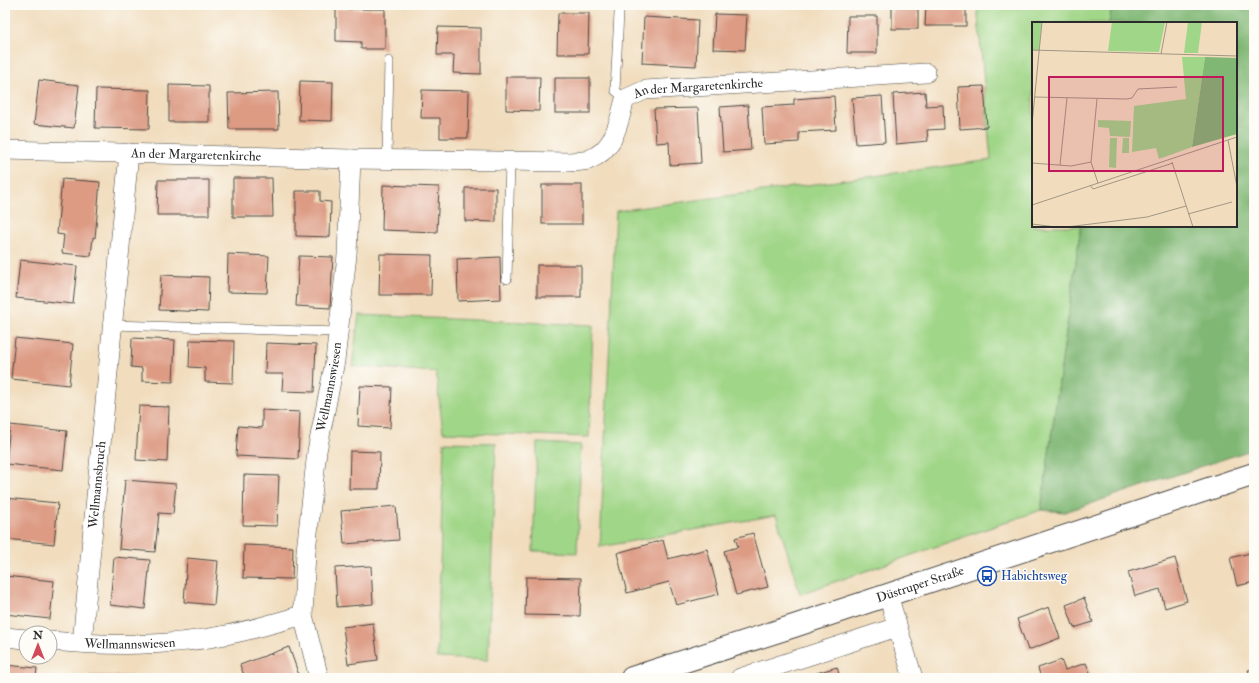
<svg xmlns="http://www.w3.org/2000/svg" width="1259" height="683" viewBox="0 0 1259 683" font-family="'IM FELL Double Pica',serif">
<style>
.green{fill:#a0d687;stroke:#668059}
.forest{fill:#80b774;stroke:#567150}
.building{fill:#dd9b84}
.lines{fill:none;stroke-linecap:round;stroke-linejoin:round}
.lane-casing{stroke:#494641;stroke-width:10}
.street-casing{stroke:#494641;stroke-width:20}
.secondary-casing{stroke:#494641;stroke-width:24}
.lane{stroke:#fff;stroke-width:9}
.street{stroke:#fff;stroke-width:19}
.secondary{stroke:#fff;stroke-width:22}
.labels{text-anchor:middle;dominant-baseline:central;stroke-width:3;stroke-linejoin:round;paint-order:stroke}
.street-label{font-size:13px;fill:#2b2b2b;stroke:#fdfcf7}
.transit-label{font-size:13px;fill:#164399;stroke:#fdfcf7;text-anchor:start}
.inset-road{fill:none;stroke:#a29683;stroke-width:1}
.view{fill:#c2185b;fill-opacity:0.15;stroke:#c2185b;stroke-width:2}
.inset-edge{fill:none;stroke:#2b2b2b;stroke-width:2}
</style>
<rect width="100%" height="100%" fill="#fdfcf7"/>
<filter id="ink" filterUnits="userSpaceOnUse"><feTurbulence type="fractalNoise" baseFrequency=".025" numOctaves="2"/><feDisplacementMap in="SourceGraphic" scale="8" xChannelSelector="R" yChannelSelector="G"/><feConvolveMatrix kernelMatrix="1 2 1 2 8 2 1 2 1" color-interpolation-filters="sRGB"/></filter>
<filter id="wash" filterUnits="userSpaceOnUse"><feTurbulence type="fractalNoise" baseFrequency=".012" numOctaves="4" result="noise"/><feDisplacementMap in="SourceGraphic" scale="16" xChannelSelector="R" yChannelSelector="G"/><feGaussianBlur stdDeviation="0.9" result="paint"/><feColorMatrix in="noise" values="0 0 0 0 0 0 0 0 0 0 0 0 0 0 0 0 0 1.4 0 .05"/><feComposite in="paint" operator="in"/></filter>
<g filter="url(#wash)">
<rect width="100%" height="100%" fill="#f1ddbe"/>
<g class="green">
<path d="M977,5H1112L1109,23H1033V226H1081L1041,510L800,594L776,515L600,547L616,211L991,160Z"/>
<path d="M359,315L593,325L589,437L443,432L436,372L352,366Z"/>
<path d="M444,442L496,443L488,660L437,658Z"/>
<path d="M537,443L581,445L577,553L533,551Z"/>
</g>
<path class="forest" d="M1112,5H1254V449L1065,512L1041,510L1081,226H1236V23H1109Z"/>
<g id="blocks">
<g class="building">
<rect x="892" y="5" width="26" height="24"/>
<path d="M926,5H966V26H925Z"/>
<path d="M336,9H385V49H361V42L336,41Z"/>
<path d="M558,13H589L588,54H557Z"/>
<path d="M715,14L747,15L745,50L713,49Z"/>
<path d="M848,16H877V53H847Z"/>
<path d="M644,17L698,20L696,66L642,63Z"/>
<path d="M438,27L481,28V74L453,73L454,55H437Z"/>
<path d="M506,77H540L539,111L506,110Z"/>
<rect x="555" y="78" width="35" height="35"/>
<path d="M39,80L79,85L74,128L34,124Z"/>
<path d="M300,81L333,82L332,121L299,120Z"/>
<path d="M169,85L209,86V122H169Z"/>
<path d="M984,86L987,127L960,129L958,87Z"/>
<path d="M96,89L150,90L149,129L95,128Z"/>
<path d="M422,90L469,91L468,138H440V118H421Z"/>
<path d="M278,92L279,129H229L228,93Z"/>
<path d="M925,92L926,106L943,105L944,129L927,130L928,141L896,144L893,94Z"/>
<path d="M834,96L836,130L799,132V142L764,144L762,107L794,105V99Z"/>
<path d="M882,96L885,142L856,144L852,98Z"/>
<path d="M748,105L751,150L723,152L720,107Z"/>
<path d="M698,108L701,163L670,165L669,142L656,143L654,109Z"/>
<path d="M233,178H272L273,217H233Z"/>
<path d="M62,179L100,182L95,238L93,237L91,256L62,253L64,235L57,234Z"/>
<path d="M158,180H209V215H157Z"/>
<path d="M383,185L439,187L437,232L382,230Z"/>
<rect x="542" y="185" width="40" height="39"/>
<path d="M465,188H496V222L465,221Z"/>
<path d="M296,191H320V201L331,202L330,237L296,236Z"/>
<path d="M228,254L269,256L267,293L227,292Z"/>
<path d="M380,254L432,255L431,295H379Z"/>
<path d="M299,256L333,257L330,308L296,306Z"/>
<path d="M500,257L501,299L458,301L457,259Z"/>
<path d="M20,260L77,266L73,304L16,298Z"/>
<rect x="537" y="265" width="44" height="32"/>
<path d="M161,275L209,277L208,312L159,310Z"/>
<path d="M15,338L73,344L69,385L11,379Z"/>
<path d="M132,338L175,340L173,382L142,381V368L131,367Z"/>
<path d="M190,340L234,341L233,383L205,382V368L189,367Z"/>
<path d="M266,343L316,345L314,392L282,391L283,374H265Z"/>
<path d="M360,386L392,387L390,428L358,426Z"/>
<path d="M139,406L169,407L167,462L136,460Z"/>
<path d="M262,410L300,412L298,459L236,456L238,426L262,428Z"/>
<path d="M10,425L67,431L63,470L6,464Z"/>
<path d="M350,451L380,452L379,489H349Z"/>
<path d="M244,475L279,476L277,526L243,525Z"/>
<path d="M125,480L176,484L173,514L159,513L155,552L119,549Z"/>
<path d="M5,498L58,503L54,544L5,539Z"/>
<path d="M396,506L399,540L344,544L341,511Z"/>
<path d="M753,533L768,587L736,595L724,551L738,547L735,538Z"/>
<path d="M663,540L668,559L707,549L719,594L676,605L669,582L627,593L617,553Z"/>
<path d="M244,545L293,547L292,579L243,578Z"/>
<path d="M1254,552V582L1237,586L1230,558Z"/>
<path d="M114,557L150,560L145,609L110,605Z"/>
<path d="M187,558L218,561L214,605L184,602Z"/>
<path d="M1175,558L1187,601L1165,608L1160,589L1135,596L1128,572Z"/>
<path d="M371,566L373,604L337,607L335,568Z"/>
<path d="M5,576L54,581L50,619L5,614Z"/>
<path d="M526,577L581,578L580,616L525,615Z"/>
<path d="M1084,598L1093,622L1074,628L1066,605Z"/>
<path d="M1049,607L1060,638L1028,650L1017,619Z"/>
<path d="M373,623L378,660L348,664L343,627Z"/>
<path d="M289,647L300,678H245L240,665Z"/>
<path d="M1061,660L1065,670L1086,663L1092,678H1041L1038,668Z"/>
<path d="M5,665L37,668L36,678H5Z"/>
<path d="M837,667L840,678H800Z"/>
<path d="M1254,669V678H1251L1248,670Z"/>
<path d="M217,674V678H185V677Z"/>
<path d="M90,675L130,676V678H90Z"/>
</g>
</g>
</g>
<g filter="url(#ink)">
<use href="#blocks" fill-opacity="0" stroke="#494641" stroke-width="1"/>
<g class="lines">
<defs>
<g id="lane">
<path d="M619,13L615,90L625,99"/>
<path d="M387,159L389,61"/>
<path d="M507,279L510,161"/>
<path d="M112,325L338,332"/>
</g>
<g id="street">
<path id="s1" d="M5,150L351,159L569,162C575,161 582,162 588,160C615,150 618,124 625,99L645,90L926,73"/>
<path d="M888,595L913,678"/>
<path id="s2" d="M303,615L306,551L317,451L335,361L347,255L351,159"/>
<path d="M5,637L26,639"/>
<path id="s3" d="M50,641C109,646 168,647 226,635C252,630 278,622 303,615L319,678"/>
<path id="s4" d="M82,643L129,153"/>
<path d="M740,678L897,627"/>
</g>
<g id="secondary">
<path id="s5" d="M632,678L794,626L1254,474"/>
</g>
</defs>
<use href="#lane" class="lane-casing"/>
<use href="#street" class="street-casing"/>
<use href="#secondary" class="secondary-casing"/>
<use href="#lane" class="lane"/>
<use href="#street" class="street"/>
<use href="#secondary" class="secondary"/>
</g>
</g>
<defs>
<symbol id="bus-ring" viewBox="-11 -11 22 22"><circle r="9.5" fill="#fdfcf7" stroke="#1a4fb4" stroke-width="1.5"/><path d="M-5-6H5V4H4V6H2V4H-2V6H-4V4H-5ZM-3.5-4V0h7V-4ZM-3.5 1.2v1.5H-2V1.2ZM2 1.2v1.5H3.5V1.2Z" fill="#1a4fb4"/></symbol>
</defs>
<g fill-rule="evenodd">
<use href="#bus-ring" x="976" y="565" width="22" height="22"/>
</g>
<g class="labels">
<g class="street-label">
<text stroke="none"><textPath href="#s1" startOffset="733">An der Margaretenkirche</textPath></text>
<text stroke="none"><textPath href="#s1" startOffset="191">An der Margaretenkirche</textPath></text>
<text stroke="none"><textPath href="#s2" startOffset="230">Wellmannswiesen</textPath></text>
<text stroke="none"><textPath href="#s4" startOffset="159">Wellmannsbruch</textPath></text>
<text stroke="none"><textPath href="#s5" startOffset="303">Düstruper Straße</textPath></text>
<text stroke="none"><textPath href="#s3" startOffset="80">Wellmannswiesen</textPath></text>
</g>
<g class="transit-label">
<text x="1001" y="576">Habichtsweg</text>
</g>
</g>
<g transform="translate(1032 22)">
<rect width="205" height="205" fill="#f1ddbe"/>
<path d="M0,0H10L7,29L0,28ZM80,0H133L127,30L76,29ZM156,0H170L166,31H152ZM150,35H173L160,125L127,137L124,126L100,130L102,84L154,77ZM66,98L99,99L98,115L78,114L77,106L66,105ZM78,116H85L84,146L77,145ZM91,116H97V131H90Z" fill="#a0d687"/>
<path d="M173,35L205,36V112L160,125Z" fill="#80b774"/>
<path class="inset-road" d="M0,28L205,34M129,32L135,0M3,75L95,77L100,76L106,67L145,65M0,102L10,0M196,118L205,165M59,140L65,77M140,140L161,205M0,141L39,144L59,140L66,161M28,143L35,76M58,163L61,167L141,141M0,183L205,115M156,192L200,180M0,202L24,205M35,205L115,195L154,184"/>
<path class="view" d="M17,55H191V149H17Z"/>
<rect width="205" height="205" class="inset-edge"/>
</g>
<rect width="1259" height="683" fill="none" stroke="#fdfcf7" stroke-width="20"/>
<g transform="translate(38 645)"><circle r="19" fill="#fdfcf7" stroke="#a9a8a5"/>
<path d="M0-3L7 15L0 10L-7 15Z" fill="#d1495b"/>
<text y="-6" font-size="11" font-weight="bold" text-anchor="middle" fill="#2b2b2b">N</text>
</g>
</svg>
